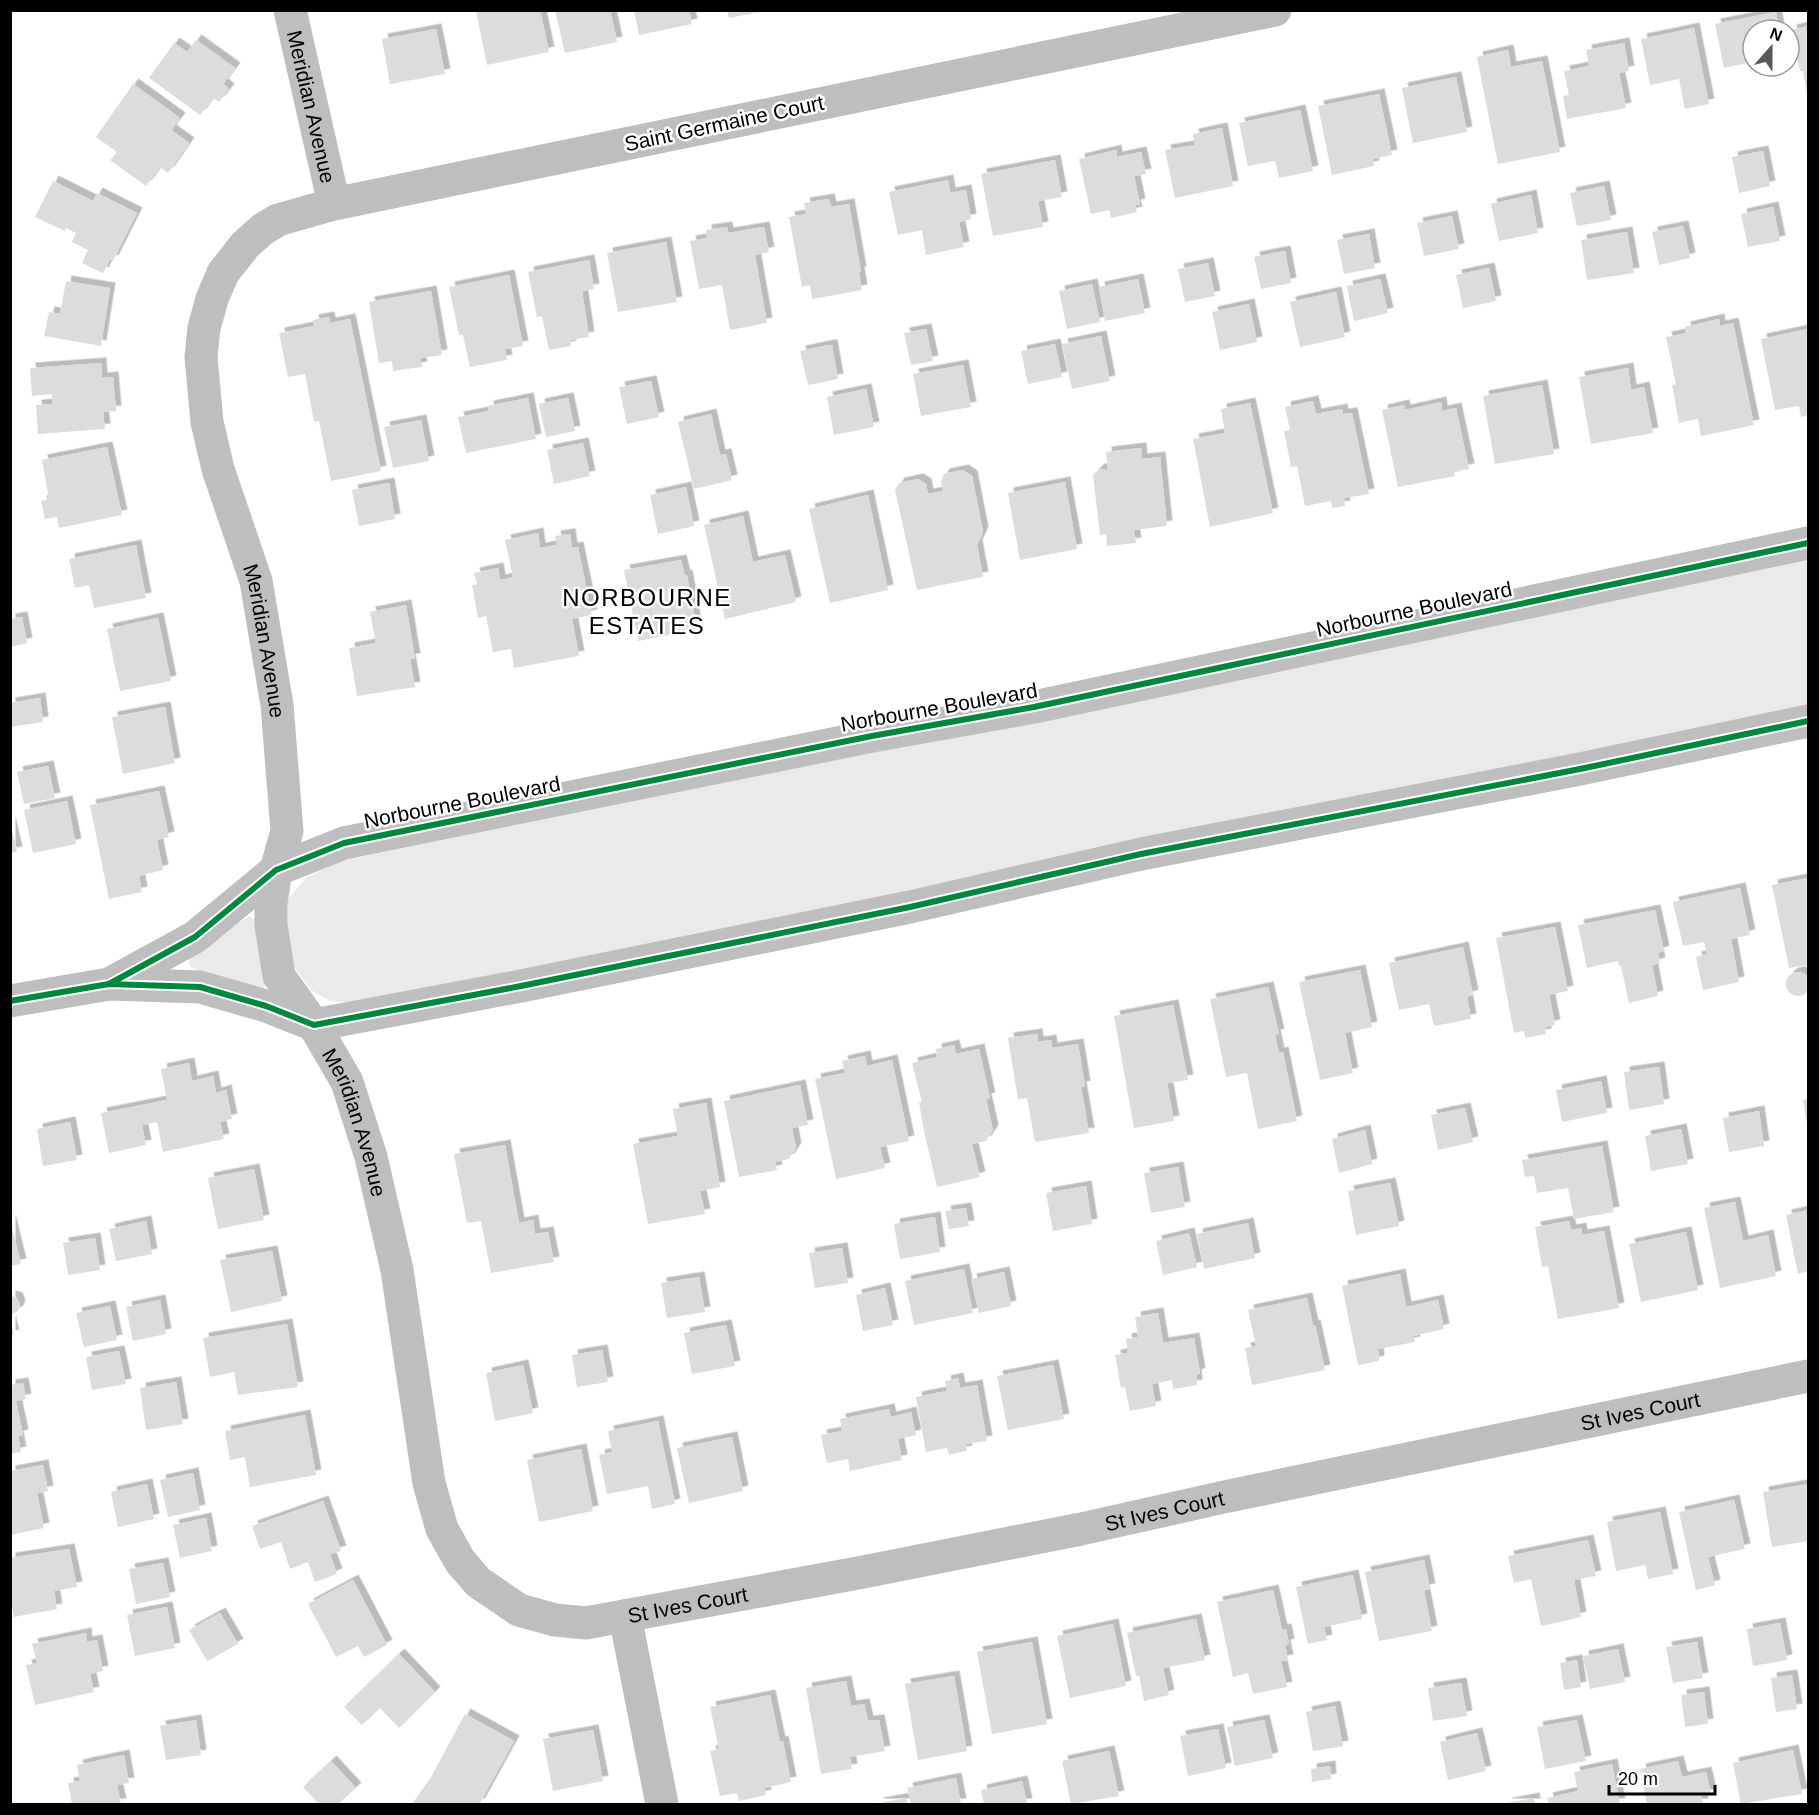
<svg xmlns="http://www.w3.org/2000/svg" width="1819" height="1815" viewBox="0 0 1819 1815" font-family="Helvetica,sans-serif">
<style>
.green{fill:#eaeaea}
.building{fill:#dcdcdc;filter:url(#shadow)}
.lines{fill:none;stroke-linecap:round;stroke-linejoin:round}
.minor{stroke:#bebebe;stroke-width:33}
.cycleway-casing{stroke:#fff;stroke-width:10}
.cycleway{stroke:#00873e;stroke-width:6}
.labels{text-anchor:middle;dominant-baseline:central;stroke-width:5;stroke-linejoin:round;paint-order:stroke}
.street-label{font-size:21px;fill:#000;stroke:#fff}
.quarter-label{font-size:24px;letter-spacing:1.5px;fill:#000;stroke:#fff}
</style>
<defs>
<filter id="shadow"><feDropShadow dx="5.5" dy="-5.5" stdDeviation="0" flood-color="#0004"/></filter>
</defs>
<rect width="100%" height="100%" fill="#fff"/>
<g class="green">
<path d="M1808,559V707L602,955L351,1003L330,1001L311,990L293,965L287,944L288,899L307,877L341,861Z"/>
<path d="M250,916L256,921L266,985L263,988L255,989L191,968L189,963L191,958L237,923Z"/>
</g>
<g class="building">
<path d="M476,10H540L549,52L487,65Z"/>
<path d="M555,10H610L617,42L565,53Z"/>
<path d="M634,10H689L692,24L639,35Z"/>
<path d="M727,10H760V12L729,18Z"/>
<path d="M1776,12L1779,30H1753V62L1724,68L1715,24Z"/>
<path d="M1808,26V94H1807L1803,71H1800L1791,30Z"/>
<path d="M1694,28L1709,104L1685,109L1679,79L1650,85L1641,39Z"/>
<path d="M436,29L445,74L390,84L382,39Z"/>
<path d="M196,40L235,68L223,84L229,89L219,102L213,98L200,115L149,78L174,43L187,52Z"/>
<path d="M1624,43L1629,71L1619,73L1626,108L1567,119L1563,96L1569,95L1564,71L1589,66L1586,50Z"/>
<path d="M1508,50L1511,67L1542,61L1560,152L1498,164L1477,57Z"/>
<path d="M1763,66H1787L1788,71L1765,76Z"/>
<path d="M1456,77L1467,132L1413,143L1402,88Z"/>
<path d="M133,84L180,118L171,130L189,143L168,173L160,167L146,186L110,160L117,152L96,137Z"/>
<path d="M1379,94L1392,155L1373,159L1374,166L1332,175L1318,106Z"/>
<path d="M1300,110L1313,171L1279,178L1275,161L1248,166L1239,123Z"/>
<path d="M1222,128L1233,186L1175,198L1165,150L1195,145L1193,134Z"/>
<path d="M1116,150L1117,157L1141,152L1146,174L1134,176L1140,204L1135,205L1137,212L1111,218L1109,210L1091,214L1079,159Z"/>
<path d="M1763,151L1770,186L1739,193L1732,157Z"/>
<path d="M1055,160L1062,197L1038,201L1043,227L993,236L981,174Z"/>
<path d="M948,180L950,193L966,190L971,219L959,222L964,247L926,255L922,230L898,235L889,192Z"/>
<path d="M53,181L93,201L97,193L137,213L113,261L110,259L103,273L82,263L88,250L72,242L76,233L66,228L65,231L35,217Z"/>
<path d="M1604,186L1611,220L1577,226L1570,193Z"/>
<path d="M1531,195L1538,233L1499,241L1491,204Z"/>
<path d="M829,199L831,207L849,204L861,272H859L862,290L812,299L810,285L802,287L789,217L806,214L804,203Z"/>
<path d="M1773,207L1780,241L1748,247L1741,214Z"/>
<path d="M1452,216L1459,249L1424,256L1417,223Z"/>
<path d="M1683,226L1690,258L1659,265L1652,232Z"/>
<path d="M727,227L728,233L764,227L769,252L755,255L767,323L730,330L722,285L699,289L690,241L707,238L706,230Z"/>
<path d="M1627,232L1634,273L1587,280L1581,240Z"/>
<path d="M1369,234L1375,268L1344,274L1337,240Z"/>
<path d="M666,242L677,302L618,312L607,253Z"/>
<path d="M1285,251L1291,283L1261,289L1254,257Z"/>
<path d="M589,260L594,289L582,291L589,337L570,340L571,346L549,350L542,316L537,317L528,272Z"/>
<path d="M1208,263L1215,296L1185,302L1178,269Z"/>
<path d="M1489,268L1496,301L1463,308L1456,275Z"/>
<path d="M509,275L523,346L505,349L507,360L470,367L463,335H459L449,287Z"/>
<path d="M1138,279L1145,313L1105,321L1099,287Z"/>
<path d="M1380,279L1388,313L1354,321L1347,286Z"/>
<path d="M66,281L110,288L101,346L44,336L49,312L60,314Z"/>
<path d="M1092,284L1100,322L1067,329L1059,291Z"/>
<path d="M431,291L442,355L420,358L422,367L393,371L392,361L379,363L369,302Z"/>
<path d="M1336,292L1345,337L1300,347L1290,302Z"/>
<path d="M1249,304L1257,342L1220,350L1212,312Z"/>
<path d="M329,317L330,323L350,319L381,471L331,481L319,421L314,422L305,374L288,377L279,333L314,326L313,320Z"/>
<path d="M1719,319L1720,326L1733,323L1754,425L1701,436L1698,419L1679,423L1672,385L1676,384L1666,337L1686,333L1685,327Z"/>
<path d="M926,329L933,361L911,365L904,333Z"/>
<path d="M1808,329V415L1801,417L1799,406L1775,410L1761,339Z"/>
<path d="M1101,336L1110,381L1072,389L1062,344Z"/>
<path d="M1055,344L1062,377L1028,384L1021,351Z"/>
<path d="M829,345H832L838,379L808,385L800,351Z"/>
<path d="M101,363L102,378L113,377L116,411L103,412L105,429L38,434L36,405L52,404V394L32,396L30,368Z"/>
<path d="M963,365L971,407L921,416L913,374Z"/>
<path d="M1628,368L1631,390L1644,387L1653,433L1591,444L1579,377Z"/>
<path d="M651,381L659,417L627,424L619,387Z"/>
<path d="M1542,385L1554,454L1495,464L1483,396Z"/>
<path d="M866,389L874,427L834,435L827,397Z"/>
<path d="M528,398L536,439L466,453L458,417L489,411L488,406Z"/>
<path d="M568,398L575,431L546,437L539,404Z"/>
<path d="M1313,401L1316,414L1342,409L1343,414L1352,413L1369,494L1344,498L1345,506L1332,508L1331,501L1305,506L1297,466L1291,467L1284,431L1290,430L1285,407Z"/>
<path d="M1441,402L1442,411L1456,408L1469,469L1454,471L1455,476L1398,487L1382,410L1404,405L1405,410Z"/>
<path d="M1250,403L1273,513L1210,527L1193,439L1225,433L1221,409Z"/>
<path d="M711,414L720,455L726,454L732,480L694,489L678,422Z"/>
<path d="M421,420L429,461L393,468L384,427Z"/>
<path d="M583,443L590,476L554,484L547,450Z"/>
<path d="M107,447L122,515L59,528L57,517L45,519L41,501L49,499L42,460Z"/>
<path d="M1141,448L1142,459L1160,457L1167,526L1134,530L1136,543L1107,546L1106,534L1100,535L1093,475L1099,469L1108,470L1106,452Z"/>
<path d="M963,470L972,476L983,532L977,545L983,577L917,590L895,490L899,483L918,479L926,484L928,494L943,491L941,481L944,474Z"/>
<path d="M1065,482L1077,549L1020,560L1008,493Z"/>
<path d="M389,483L395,519L359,526L352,490Z"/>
<path d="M686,487L694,526L658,534L650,495Z"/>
<path d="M868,495L888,590L830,603L809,509Z"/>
<path d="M743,516L753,562L785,555L796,602L725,619L704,525Z"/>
<path d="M538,533L540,548L557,545L555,536L570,534L572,548L578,547L592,615L572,619L579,656L514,668L511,649L493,652L486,616L478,618L472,585L477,584L474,573L498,568L500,580L513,577L505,540Z"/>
<path d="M136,545L146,598L94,608L89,585L75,588L69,559Z"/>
<path d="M681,560L685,576L687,575L697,630L638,641L624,570Z"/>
<path d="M406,605L415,659H410L415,687L357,696L349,648L376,643L370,612Z"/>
<path d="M22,617L27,643L10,647V619Z"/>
<path d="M158,618L171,681L120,691L107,629Z"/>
<path d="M40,698L43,722L10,727V703Z"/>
<path d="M165,707L175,763L123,774L112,717Z"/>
<path d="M48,766L55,798L24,804L17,772Z"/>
<path d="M159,791L169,837L157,840L163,870L139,876L142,892L109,899L90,805Z"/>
<path d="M67,801L76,844L33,853L24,810Z"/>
<path d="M10,821L17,852L10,853Z"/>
<path d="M1808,878V965L1789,968L1772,885Z"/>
<path d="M1740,888L1750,935L1731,939L1739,982L1703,990L1696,957L1707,954L1704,942L1683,946L1673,902Z"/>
<path d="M1655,910L1664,951L1658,953L1660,963L1652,965L1658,996L1629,1003L1621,966H1619L1618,961L1587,968L1578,925Z"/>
<path d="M1555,927L1568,991L1549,995L1555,1025L1545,1027L1546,1034L1525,1038L1524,1031L1514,1033L1496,938Z"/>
<path d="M1463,947L1473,995L1467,997L1471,1019L1434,1026L1429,1004L1399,1010L1389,963Z"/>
<path d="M1360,970L1372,1027L1345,1033L1353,1073L1320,1080L1299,982Z"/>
<circle cx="1798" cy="984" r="12"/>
<path d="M1268,987L1279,1034L1275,1035L1279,1053L1283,1052L1297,1121L1258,1129L1247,1073L1226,1077L1210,999Z"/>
<path d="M1173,1005L1188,1080L1167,1083L1174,1121L1134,1128L1114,1016Z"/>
<path d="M1037,1034L1038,1042L1051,1040L1052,1048L1078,1044L1085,1086L1081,1087L1089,1133L1035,1142L1027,1098L1018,1099L1008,1038Z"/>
<path d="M954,1045L956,1054L979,1049L990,1098L986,1099L993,1130L986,1141L972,1144L980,1177L937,1187L924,1131L919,1102H922L912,1063L937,1057L936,1049Z"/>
<path d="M865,1056L867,1066L892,1060L909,1141L880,1147L885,1168L836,1179L815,1079L845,1073L842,1061Z"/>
<path d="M189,1063L192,1081L213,1076L216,1093L226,1090L232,1119L220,1122L224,1139L163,1152L157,1122L142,1125L146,1145L109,1153L101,1113L167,1100L161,1069Z"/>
<path d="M1659,1067L1664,1104L1629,1110L1624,1072Z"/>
<path d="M1601,1081L1607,1113L1562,1122L1556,1090Z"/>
<path d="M800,1085L808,1125L792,1128L796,1148L789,1159L775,1162L777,1170L739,1177L724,1101Z"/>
<path d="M1808,1099V1125H1807L1803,1100Z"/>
<path d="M706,1103L720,1187L700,1191L705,1214L648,1224L633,1144L678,1136L673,1109Z"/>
<path d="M1465,1108L1473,1142L1438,1150L1431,1115Z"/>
<path d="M1759,1111L1764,1146L1729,1152L1723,1118Z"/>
<path d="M70,1122L77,1160L43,1166L37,1129Z"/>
<path d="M1681,1129L1688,1164L1651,1171L1645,1136Z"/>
<path d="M1365,1130L1372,1164L1339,1173L1332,1139Z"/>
<path d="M505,1145L519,1223L533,1220L535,1234L548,1232L554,1262L491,1273L481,1221L467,1223L454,1154Z"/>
<path d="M1602,1146L1614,1212L1574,1219L1568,1188L1537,1193L1534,1176L1525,1177L1522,1160Z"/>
<path d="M1178,1167L1185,1207L1151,1213L1144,1173Z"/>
<path d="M254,1169L264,1220L218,1229L208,1178Z"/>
<path d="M1390,1183L1399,1226L1356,1235L1348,1191Z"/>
<path d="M1086,1186L1092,1224L1053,1231L1046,1193Z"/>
<path d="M1735,1202L1743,1241L1768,1235L1776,1276L1720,1288L1704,1208Z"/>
<path d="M966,1208L969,1226L949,1229L945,1211Z"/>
<path d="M1808,1210V1271L1798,1274L1786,1215Z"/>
<path d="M935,1217L940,1252L900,1259L894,1224Z"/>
<path d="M10,1219L21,1264L10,1266Z"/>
<path d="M146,1221L152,1254L116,1261L109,1229Z"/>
<path d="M1569,1221L1571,1230L1581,1228L1582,1235L1604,1231L1619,1308L1558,1319L1548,1266L1542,1267L1535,1227Z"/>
<path d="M1248,1223L1255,1258L1204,1269L1197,1234Z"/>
<path d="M1686,1232L1698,1290L1641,1302L1629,1244Z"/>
<path d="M1189,1233L1197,1267L1163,1275L1156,1241Z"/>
<path d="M95,1238L100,1270L68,1275L63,1243Z"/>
<path d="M842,1248L848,1283L815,1288L809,1253Z"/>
<path d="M272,1251L282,1301L231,1312L220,1260Z"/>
<path d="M964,1269L973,1313L914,1325L905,1281Z"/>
<path d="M1004,1272L1011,1306L979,1313L971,1279Z"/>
<path d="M1400,1274L1406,1307L1438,1300L1444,1329L1413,1336L1415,1342L1378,1349L1379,1361L1358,1365L1342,1286Z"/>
<path d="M699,1277L705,1312L667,1318L661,1283Z"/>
<path d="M885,1288L893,1325L863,1331L856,1295Z"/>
<path d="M10,1296L17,1298L20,1305L18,1311L12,1314H10Z"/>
<path d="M1307,1298L1313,1326L1315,1325L1325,1370L1252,1385L1245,1348L1256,1346L1248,1310Z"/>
<path d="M160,1300L166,1334L133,1341L126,1307Z"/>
<path d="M110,1306L117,1340L84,1347L76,1313Z"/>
<path d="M1158,1313L1163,1343L1194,1338L1200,1373L1196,1375L1197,1385L1173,1389L1172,1380L1152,1384L1156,1406L1130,1411L1125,1387L1121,1388L1115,1355L1128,1353L1126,1339L1138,1337L1135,1317Z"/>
<path d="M10,1320L14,1335L10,1336Z"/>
<path d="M287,1324L298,1387L238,1395L234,1372L210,1377L203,1338Z"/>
<path d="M726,1325L735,1366L692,1374L684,1333Z"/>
<path d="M602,1350L608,1382L577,1387L572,1355Z"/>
<path d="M119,1351L126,1384L92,1390L86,1357Z"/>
<path d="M523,1365L533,1413L495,1421L486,1373Z"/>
<path d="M1053,1365L1064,1419L1008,1430L997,1376Z"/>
<path d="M958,1378L960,1388L977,1385L987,1441L966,1444L967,1451L956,1453L949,1455L947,1448L926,1452L916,1397L947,1391L945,1381Z"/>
<path d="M176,1382L183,1424L146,1430L140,1388Z"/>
<path d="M23,1383L26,1399L16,1401L23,1435L18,1436L21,1452L10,1454V1385Z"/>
<path d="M889,1409L891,1417L911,1412L916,1435L898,1439L902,1460L850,1471L848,1459L827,1463L821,1435L842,1431L840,1419Z"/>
<path d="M305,1415L316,1475L250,1487L245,1457L230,1460L225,1431Z"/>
<path d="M658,1421L675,1504L652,1509L648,1486L607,1494L599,1455L612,1452L608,1431Z"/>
<path d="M732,1437L743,1491L689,1503L677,1448Z"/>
<path d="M581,1449L593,1511L539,1522L527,1460Z"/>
<path d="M43,1465L48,1491L37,1493L44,1528L10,1535V1471Z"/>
<path d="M193,1473L200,1510L168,1517L160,1480Z"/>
<path d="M147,1484L154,1519L118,1527L111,1492Z"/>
<path d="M1808,1484V1541L1772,1547L1763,1492Z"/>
<path d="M1734,1500L1745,1549L1708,1557L1715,1585L1696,1590L1679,1512Z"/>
<path d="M323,1501L341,1551L330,1554L337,1574L315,1582L308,1562L290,1569L281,1542L260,1549L252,1526Z"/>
<path d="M1660,1512L1673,1574L1648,1579L1645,1565L1616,1571L1607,1522Z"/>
<path d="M206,1518L212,1551L180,1558L173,1525Z"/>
<path d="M1588,1540L1596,1576L1574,1580L1581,1617L1541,1626L1531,1579L1514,1583L1508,1556Z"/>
<path d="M69,1549L77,1587L54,1591L57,1609L14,1617L10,1596V1558Z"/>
<path d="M1424,1560L1430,1589L1424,1590L1432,1631L1379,1641L1365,1572Z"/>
<path d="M163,1563L170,1597L136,1604L129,1569Z"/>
<path d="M1353,1575L1362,1619L1324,1627L1327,1640L1308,1644L1296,1587Z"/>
<path d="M353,1580L387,1645L364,1657L358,1646L336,1657L308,1604Z"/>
<path d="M1273,1590L1282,1630L1286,1629L1289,1644L1285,1645L1288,1660L1281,1661L1287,1687L1253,1694L1248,1673L1233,1677L1217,1602Z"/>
<path d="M167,1607L175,1648L135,1656L127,1615Z"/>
<path d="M220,1613L238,1644L207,1661L189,1630Z"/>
<path d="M1196,1619L1205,1660L1163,1668L1169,1695L1144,1701L1139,1675L1136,1676L1127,1633Z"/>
<path d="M1780,1623L1787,1660L1753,1666L1747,1629Z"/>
<path d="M1113,1624L1126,1686L1070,1698L1057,1636Z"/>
<path d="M86,1633L87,1642L97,1640L103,1671L90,1674L94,1692L35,1705L26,1665L37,1663L32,1644Z"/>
<path d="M1032,1642L1047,1724L992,1734L977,1652Z"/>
<path d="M1697,1642L1703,1678L1673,1683L1666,1647Z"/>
<path d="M1618,1649L1625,1682L1590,1689L1583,1656Z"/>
<path d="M399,1654L435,1692L399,1728L380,1708L362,1725L344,1707Z"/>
<path d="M1577,1660L1581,1687L1564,1690L1560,1663Z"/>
<path d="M1792,1675L1797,1709L1776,1712L1771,1678Z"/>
<path d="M954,1676L967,1751L918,1760L905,1684Z"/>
<path d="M846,1681L851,1706L864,1704L868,1721L879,1720L885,1751L850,1757L852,1769L821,1774L806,1688Z"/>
<path d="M1461,1683L1467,1716L1433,1721L1428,1688Z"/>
<path d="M1704,1692L1708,1724L1685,1727L1681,1695Z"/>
<path d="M770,1695L780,1742L783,1741L791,1782L764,1788L766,1795L739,1801L737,1793L720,1796L710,1751L719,1749L710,1707Z"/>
<path d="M1335,1706L1343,1746L1313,1751L1306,1712Z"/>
<path d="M465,1714L514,1741L480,1803L479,1804H412L431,1777Z"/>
<path d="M196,1720L201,1755L166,1760L160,1726Z"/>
<path d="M1264,1720L1273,1758L1235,1766L1227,1727Z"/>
<path d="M1577,1720L1586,1761L1545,1769L1537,1727Z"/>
<path d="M1218,1729L1226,1768L1188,1776L1180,1736Z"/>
<path d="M593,1730L603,1781L553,1791L543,1739Z"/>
<path d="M1477,1733L1486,1771L1448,1780L1440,1742Z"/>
<path d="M1793,1750L1802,1794L1741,1804L1733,1763Z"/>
<path d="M1109,1751L1119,1796L1071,1804L1062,1761Z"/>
<path d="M124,1755L129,1783L117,1785L121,1804H72L68,1783L80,1781L77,1765Z"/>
<path d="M331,1761L356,1788L338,1804H319L303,1787Z"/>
<path d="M1678,1761L1682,1777L1706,1772L1711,1794L1701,1796L1703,1804H1647L1640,1769Z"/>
<path d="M1612,1764L1620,1804H1549L1547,1798L1578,1791L1574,1772Z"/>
<path d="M1330,1766L1331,1779L1312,1782L1311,1769Z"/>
<path d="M956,1778L961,1804H911L907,1788Z"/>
<path d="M1022,1781L1027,1804H984L981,1790Z"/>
<path d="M906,1798L907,1804H878V1803Z"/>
<path d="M1534,1798L1535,1804H1507V1803Z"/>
</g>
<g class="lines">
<g class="minor">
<path id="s1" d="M290,10L334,204"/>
<path id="s2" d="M1275,10L334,204L278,220L263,229L245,245L223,273L212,299L204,328L201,357L207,422L218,469L256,581L277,705L287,831L276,870L271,903V925L279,976L314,1025L347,1082L371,1157L397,1270L429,1483L442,1529L460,1561L478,1582L519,1610L555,1620L586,1623L858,1573L1081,1529L1224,1497L1808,1376"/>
<path d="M111,983L195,937L276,870L344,843L872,736L1034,707L1808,543"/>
<path d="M10,1001L109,984L200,987L266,1006L314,1025L521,986L910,907L1141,854L1580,769L1808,721"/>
<path d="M625,1616L662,1804"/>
</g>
<defs>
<g id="cycleway">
<path d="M109,984L195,937L276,870L344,843L872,736L1034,707L1808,543"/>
<path d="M10,1001L109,984L200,987L266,1006L314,1025L521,986L910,907L1141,854L1580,769L1808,721"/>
</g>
</defs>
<use href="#cycleway" class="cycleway-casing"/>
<use href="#cycleway" class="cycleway"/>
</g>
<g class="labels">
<g class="street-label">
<text stroke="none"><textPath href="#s1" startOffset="99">Meridian Avenue</textPath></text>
<text transform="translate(724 123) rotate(-12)">Saint Germaine Court</text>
<text transform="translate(1414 609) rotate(-12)">Norbourne Boulevard</text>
<text stroke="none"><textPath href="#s2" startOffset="1476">Meridian Avenue</textPath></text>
<text transform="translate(939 707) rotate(-10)">Norbourne Boulevard</text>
<text transform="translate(462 802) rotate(-11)">Norbourne Boulevard</text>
<text stroke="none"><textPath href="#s2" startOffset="1982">Meridian Avenue</textPath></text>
<text stroke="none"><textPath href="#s2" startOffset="3657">St Ives Court</textPath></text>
<text stroke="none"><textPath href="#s2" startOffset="3171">St Ives Court</textPath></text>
<text stroke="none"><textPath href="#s2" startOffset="2685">St Ives Court</textPath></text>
</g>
<g class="quarter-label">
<text x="647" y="597">NORBOURNE<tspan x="647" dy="28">ESTATES</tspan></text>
</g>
</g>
<rect width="1819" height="1815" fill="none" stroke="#000000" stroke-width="24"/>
<g transform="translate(1771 48) rotate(21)"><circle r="28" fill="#ffffff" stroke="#999999" stroke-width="1.5"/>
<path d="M0-4.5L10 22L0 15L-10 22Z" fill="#595959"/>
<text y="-9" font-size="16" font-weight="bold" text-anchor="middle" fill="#000000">N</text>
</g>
<path d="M1609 1785v9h106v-9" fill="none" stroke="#000000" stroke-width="3"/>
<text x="1618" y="1785" font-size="18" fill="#000000" stroke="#ffffff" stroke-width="4.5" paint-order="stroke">20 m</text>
</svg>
